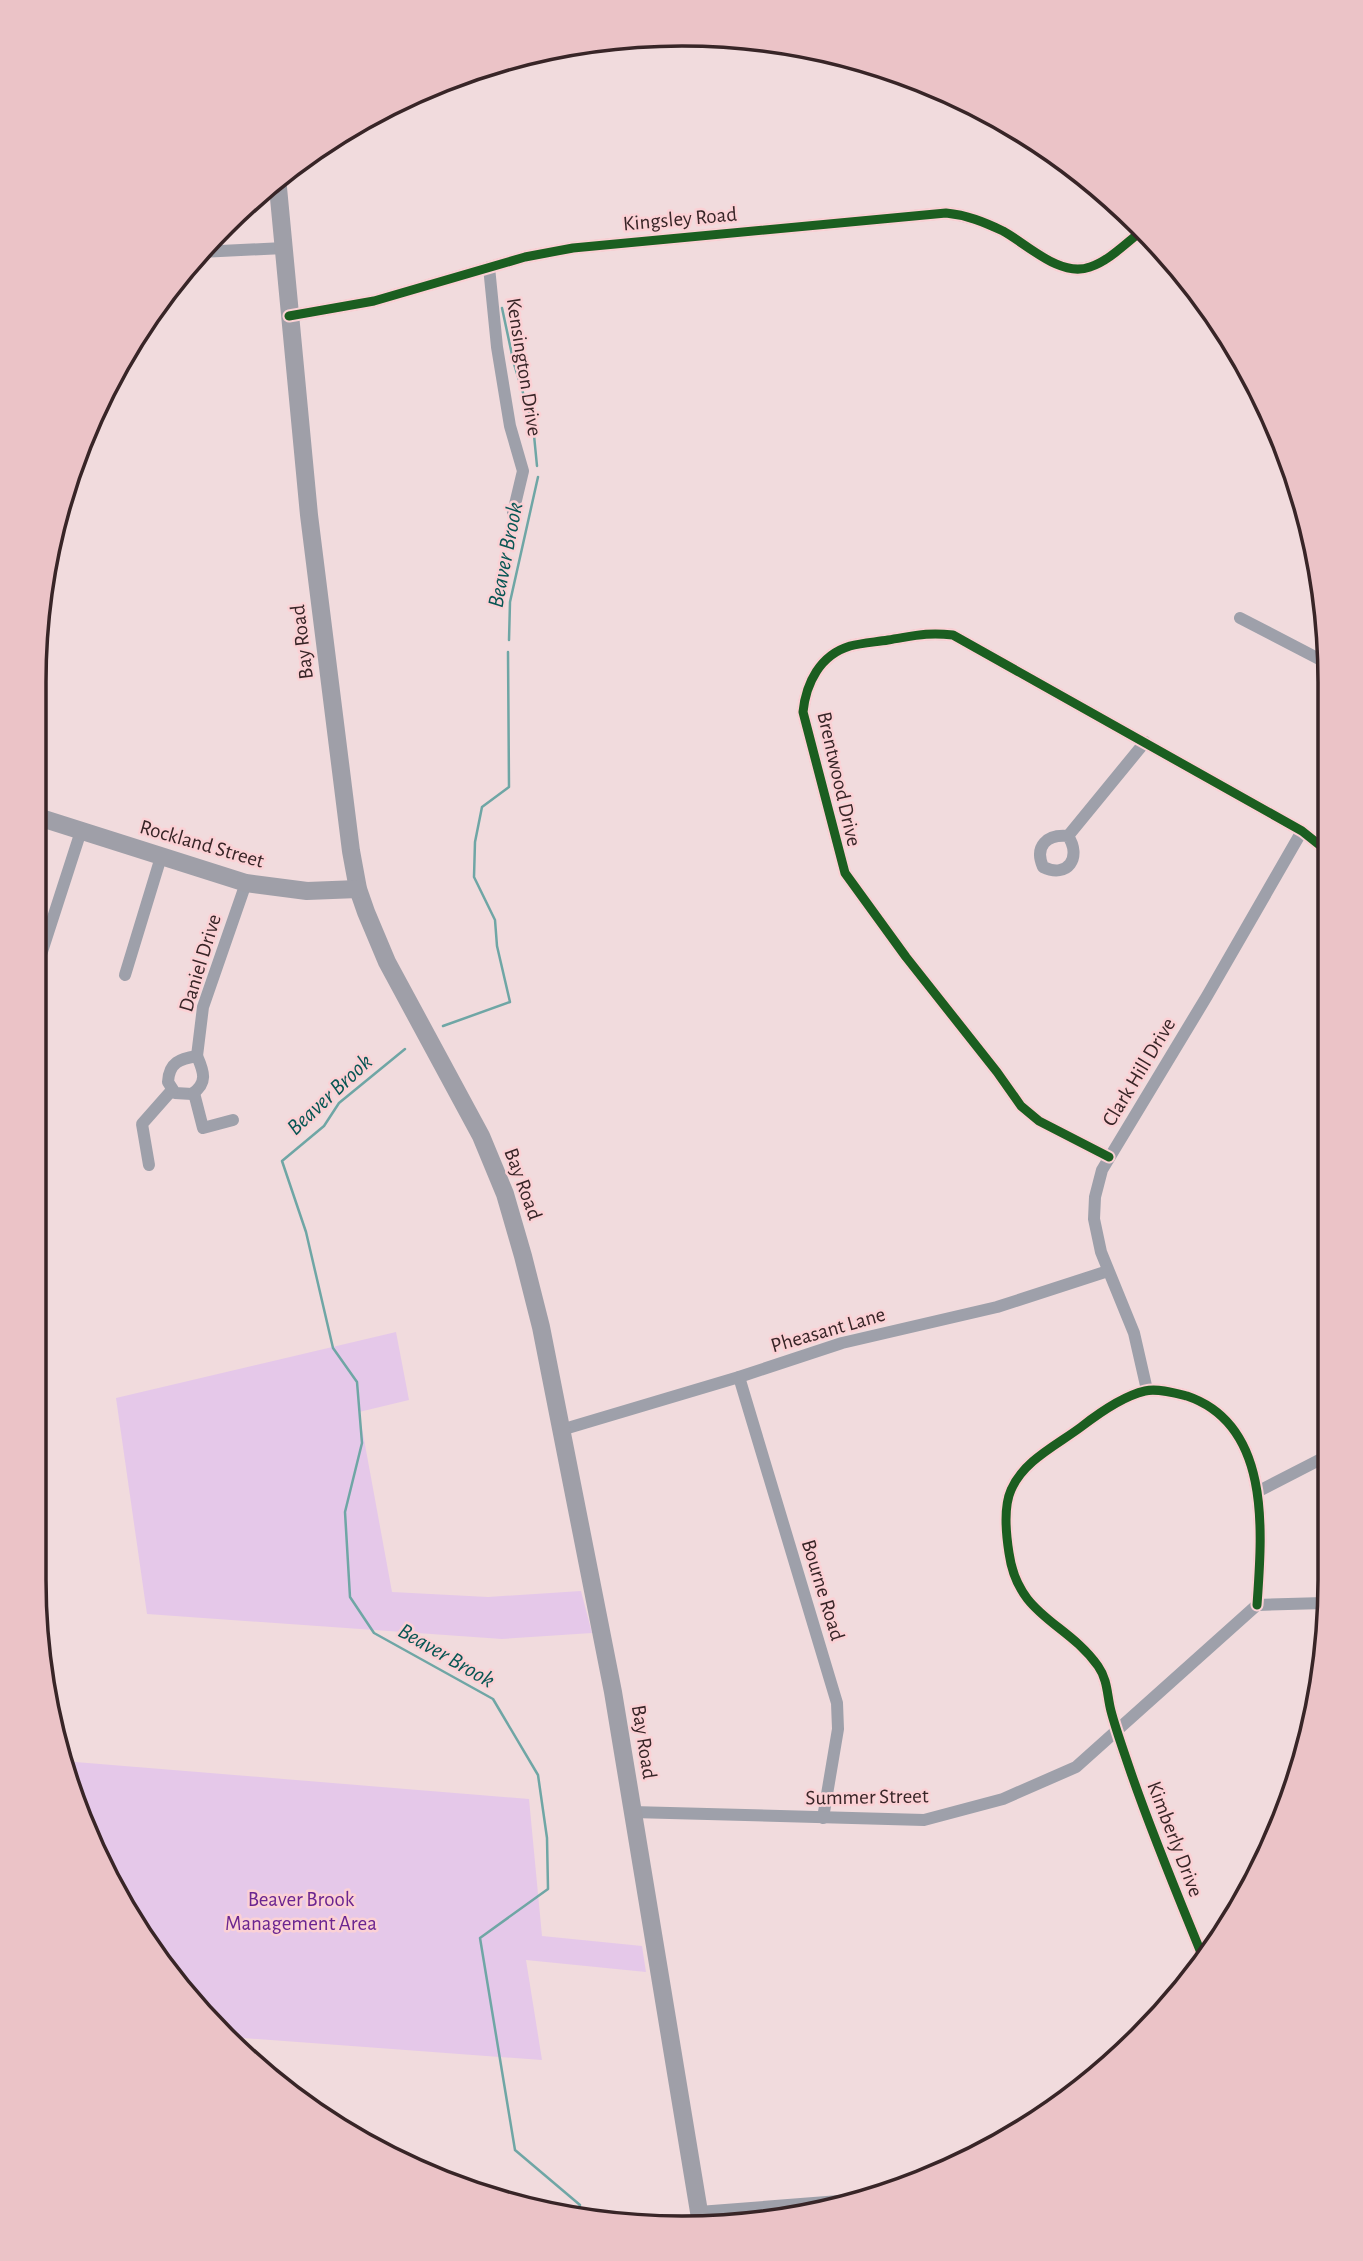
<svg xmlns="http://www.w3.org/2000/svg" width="1363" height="2261" viewBox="0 0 1363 2261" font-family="'Alegreya Sans',sans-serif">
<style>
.green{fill:#e5c8e9}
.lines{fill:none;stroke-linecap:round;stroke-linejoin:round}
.stream{stroke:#6fa6a5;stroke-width:2.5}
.street{stroke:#9ea0aa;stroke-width:12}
.secondary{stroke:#9f9fa8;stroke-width:18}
.cycleway-casing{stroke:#fbd1d5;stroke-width:13}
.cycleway{stroke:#1b5e20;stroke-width:9}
.labels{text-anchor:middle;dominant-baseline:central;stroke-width:5;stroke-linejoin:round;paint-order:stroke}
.street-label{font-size:21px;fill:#382527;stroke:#fbd1d5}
.park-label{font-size:21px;fill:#6b2590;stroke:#fbd1d5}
.water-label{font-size:23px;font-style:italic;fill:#085654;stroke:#fbd1d5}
.rim{fill:none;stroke:#382527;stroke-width:3.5}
</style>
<rect width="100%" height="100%" fill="#f1dbdd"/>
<g class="green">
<path d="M396,1332L409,1400L359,1412L392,1592L488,1597L581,1591L592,1633L502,1639L147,1614L116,1398Z"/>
<path d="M63,1761L529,1799L542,1936L642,1946L646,1972L526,1960L542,2060L230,2037L167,1974L68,1788Z"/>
</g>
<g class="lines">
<g class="stream">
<path d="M502,308L514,364L533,425L537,466"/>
<path d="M509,640L510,602L538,477"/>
<path d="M443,1026L510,1002L497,946L495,920L474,877L475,842L482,807L509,787L508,652"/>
<path d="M405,1049L339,1103L324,1126L282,1161L306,1232L333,1348L357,1382L362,1443L345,1512L350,1597L374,1633L493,1699L538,1775L547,1838L548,1889L480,1938L515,2150L580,2205L578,2211"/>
</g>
<g class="street">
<path d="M200,252L284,248"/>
<path d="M489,267L497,347L510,426L523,471L513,513"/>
<path d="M289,316L374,301L525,257L573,248L946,213C967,215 984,222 1003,231C1027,244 1060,278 1090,267C1109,261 1127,242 1143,230"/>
<path d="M1240,618L1321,660H1328"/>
<path d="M1068,836C1047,834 1034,846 1043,867C1068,879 1082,857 1068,836L1145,742"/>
<path d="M37,967L81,831"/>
<path d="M125,975L161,857"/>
<path d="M197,1056L203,1007L246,883"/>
<path d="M197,1056C204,1072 208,1083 192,1094L175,1093L168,1082C169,1062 180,1059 197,1056Z"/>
<path d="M194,1093L203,1128L233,1120"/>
<path d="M1109,1157L1039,1121L1021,1106L997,1072L906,957L845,873L803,712C806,683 820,655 850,646C862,643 876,642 888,640C914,636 926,632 953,635L1302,831L1327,851"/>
<path d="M149,1165L142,1124L172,1090"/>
<path d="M739,1377L837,1703L838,1729L823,1818"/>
<path d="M1147,1390L1134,1333L1101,1252L1094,1219L1095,1197L1102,1170L1207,996L1302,831"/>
<path d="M561,1430L739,1377L842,1343L997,1307L1108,1271"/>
<path d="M1257,1492L1325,1457"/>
<path d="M33,1562C41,1570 42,1579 35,1588"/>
<path d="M632,1812L924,1820L1003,1799L1076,1767L1257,1605L1324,1603"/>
<path d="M1204,1960C1178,1896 1151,1832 1129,1767C1123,1749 1116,1730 1111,1711C1107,1696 1108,1680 1098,1666C1066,1621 1018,1617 1009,1553C1006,1534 1003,1508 1011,1490C1023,1461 1057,1445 1081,1427C1099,1413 1123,1396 1145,1391C1157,1388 1175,1393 1187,1396C1272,1425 1262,1533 1257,1605"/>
<path d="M699,2212L852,2200"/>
</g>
<g class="secondary">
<path d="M277,177L309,515L351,851L358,889L366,912L387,962L481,1136L505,1194L523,1256L541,1327L613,1692L701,2224"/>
<path d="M38,817L246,883L307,891L358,889"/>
</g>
<defs>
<g id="cycleway">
<path d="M289,316L374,301L525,257L573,248L946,213C967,215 984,222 1003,231C1027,244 1060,278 1090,267C1109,261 1127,242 1143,230"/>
<path d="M1109,1157L1039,1121L1021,1106L997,1072L906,957L845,873L803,712C806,683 820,655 850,646C862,643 876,642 888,640C914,636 926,632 953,635L1302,831L1327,851"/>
<path d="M1204,1960C1178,1896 1151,1832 1129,1767C1123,1749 1116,1730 1111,1711C1107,1696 1108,1680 1098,1666C1066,1621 1018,1617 1009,1553C1006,1534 1003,1508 1011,1490C1023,1461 1057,1445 1081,1427C1099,1413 1123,1396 1145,1391C1157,1388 1175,1393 1187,1396C1272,1425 1262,1533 1257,1605"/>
</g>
</defs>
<use href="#cycleway" class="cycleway-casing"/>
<use href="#cycleway" class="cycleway"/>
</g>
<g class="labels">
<g class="street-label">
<text transform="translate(680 219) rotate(-5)">Kingsley Road</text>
<text transform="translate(524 367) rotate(81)">Kensington Drive</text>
<text transform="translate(302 642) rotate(-97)">Bay Road</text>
<text transform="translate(839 779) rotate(77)">Brentwood Drive</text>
<text transform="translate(202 844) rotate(16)">Rockland Street</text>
<text transform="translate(200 963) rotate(-73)">Daniel Drive</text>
<text transform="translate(1139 1072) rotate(-59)">Clark Hill Drive</text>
<text transform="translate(523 1184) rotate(70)">Bay Road</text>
<text transform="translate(828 1330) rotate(-16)">Pheasant Lane</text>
<text transform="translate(823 1590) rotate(73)">Bourne Road</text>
<text transform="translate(644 1742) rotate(81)">Bay Road</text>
<text transform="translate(867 1797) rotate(-1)">Summer Street</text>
<text transform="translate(1175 1839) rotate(69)">Kimberly Drive</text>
</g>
<g class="park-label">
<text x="301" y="1899">Beaver Brook<tspan x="301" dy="24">Management Area</tspan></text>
</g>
<g class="water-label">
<text transform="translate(506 555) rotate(-79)">Beaver Brook</text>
<text transform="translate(330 1095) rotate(-43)">Beaver Brook</text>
<text transform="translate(446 1656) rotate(30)">Beaver Brook</text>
</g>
</g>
<path d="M0 0H1363V2261H0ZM682 46H682A636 636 0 0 1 1318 682V1580A636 636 0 0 1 682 2216H682A636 636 0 0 1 46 1580V682A636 636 0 0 1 682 46Z" fill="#ebc3c7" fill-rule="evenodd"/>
<path class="rim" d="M682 46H682A636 636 0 0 1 1318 682V1580A636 636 0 0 1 682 2216H682A636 636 0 0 1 46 1580V682A636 636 0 0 1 682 46Z"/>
</svg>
